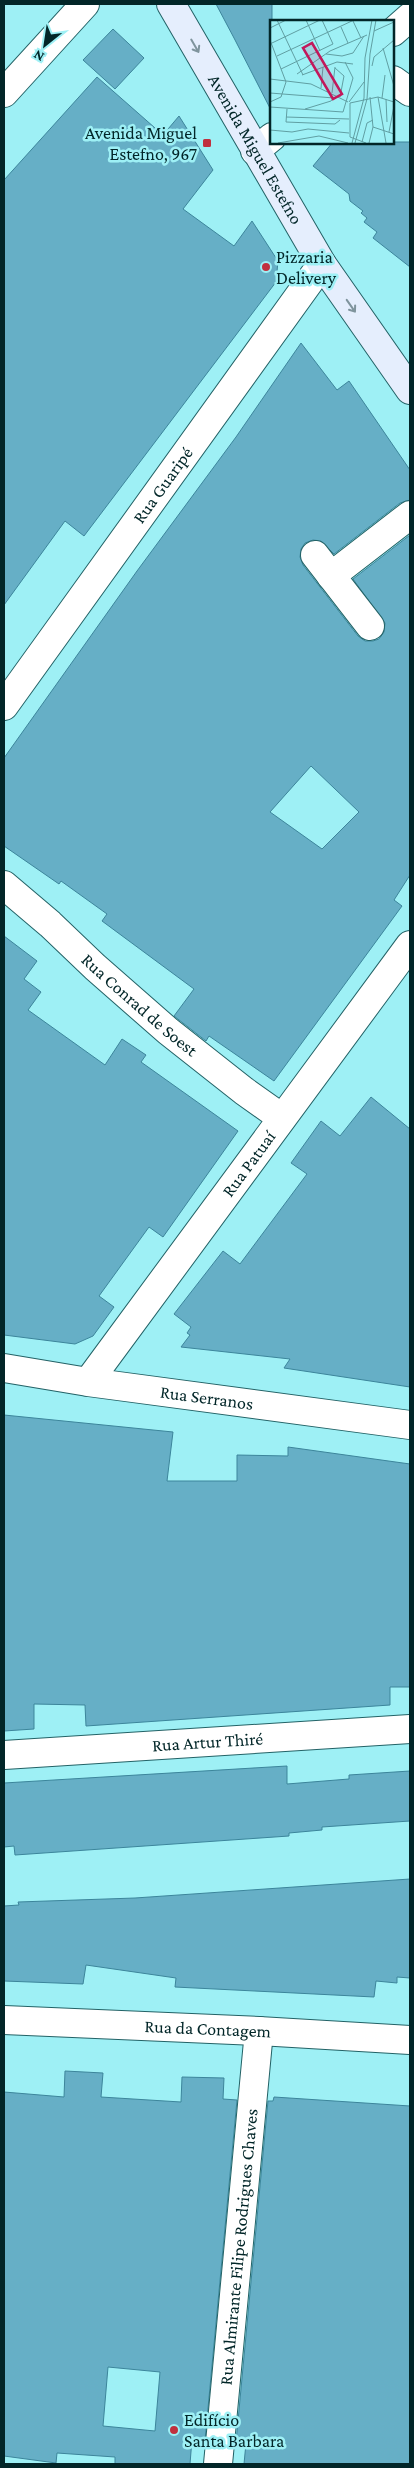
<svg xmlns="http://www.w3.org/2000/svg" width="414" height="2468" viewBox="0 0 414 2468" font-family="'Crimson Pro',serif">
<style>
.building{fill:#66afc6;stroke:#3c859b;fill-rule:evenodd}
.lines{fill:none;stroke-linecap:round;stroke-linejoin:round}
.street-casing{stroke:#236266;stroke-width:30}
.secondary-casing{stroke:#236266;stroke-width:30}
.street{stroke:#fff;stroke-width:28}
.secondary{stroke:#e5eefd;stroke-width:28}
.oneway{stroke:#7f949d}
.poi-dot{fill:#c0303e;stroke:#9ef0f5;stroke-width:2}
.labels{text-anchor:middle;dominant-baseline:central;stroke-width:5;stroke-linejoin:round;paint-order:stroke}
.poi-label{font-size:18px;fill:#022628;stroke:#9ef0f5;text-anchor:start}
.street-label{font-size:18px;fill:#022628;stroke:#9ef0f5}
.inset-road{fill:none;stroke:#609fa3;stroke-width:1}
.view{fill:#c2185b;fill-opacity:0.15;stroke:#c2185b;stroke-width:2.5}
.inset-edge{fill:none;stroke:#022628;stroke-width:2.5}
</style>
<rect width="100%" height="100%" fill="#9ef0f5"/>
<g class="building">
<path d="M216,4H272V112L234,38Z"/>
<path d="M113,29L144,58L115,89L83,60Z"/>
<path d="M97,77L163,135L179,116L213,170L183,209L234,246L252,221L278,261L276,282L84,536L65,521L4,605V180Z"/>
<path d="M333,142H410V267L373,238L377,232L364,222L367,218L361,213L363,211L350,201L349,194L313,166Z"/>
<path d="M301,343L337,390L349,381L410,470V500L400,503L334,554L321,541L313,540L305,543L301,549L300,557L303,565L358,636L365,641H373L379,639L384,632L385,623L353,579L410,535V875L394,900L402,906L274,1081L209,1036L206,1041L174,1016L194,989L102,921L107,914L61,881L59,884L4,846V758L137,571L236,437ZM311,766L359,812L322,849L270,812Z"/>
<path d="M4,936L37,961L24,979L41,992L28,1010L105,1065L122,1039L146,1055L141,1062L238,1131L163,1237L149,1227L99,1296L114,1307L93,1336L75,1344L4,1335Z"/>
<path d="M371,1097L410,1129V1387L284,1368L290,1359L181,1347L190,1335L187,1333L191,1327L174,1314L223,1251L240,1264L307,1174L291,1163L321,1121L340,1136Z"/>
<path d="M4,1415L173,1432L167,1481H237V1455L288,1456V1447L410,1464V1687H390V1705L86,1726L85,1705L34,1704V1729L4,1731Z"/>
<path d="M287,1766V1784L349,1779V1775L410,1771V1821L322,1827V1830L289,1833V1836L15,1855L14,1846L4,1847V1783Z"/>
<path d="M410,1879V1978L397,1977V1983L376,1981L374,1997L175,1987L176,1978L86,1965L83,1984L4,1981V1906L19,1905L18,1902L135,1898Z"/>
<path d="M65,2071L103,2073L101,2097L181,2102L182,2077L224,2078L223,2099L237,2100L205,2440L192,2439L190,2464H115V2457L57,2453L56,2463L4,2456V2092L64,2097ZM108,2367L160,2372L155,2431L103,2426Z"/>
<path d="M274,2097L410,2106V2464H244L246,2443L236,2442L268,2101H273Z"/>
</g>
<g class="lines">
<defs>
<g id="street">
<path d="M393,32L410,17"/>
<path d="M393,80L410,92"/>
<path d="M4,93L85,4"/>
<path d="M255,151L272,137"/>
<path d="M315,555L370,626"/>
<path d="M331,576L410,515"/>
<path id="s1" d="M4,706L322,264"/>
<path id="s2" d="M4,885L50,924L95,967L168,1031L244,1091L282,1118"/>
<path id="s3" d="M4,1368L88,1382L410,1425"/>
<path id="s4" d="M88,1382L410,945"/>
<path id="s5" d="M4,1755L410,1729"/>
<path id="s6" d="M4,2020L259,2031L410,2040"/>
<path id="s7" d="M218,2464L259,2031"/>
</g>
<g id="secondary">
<path id="s8" d="M171,4L322,264L410,390"/>
</g>
</defs>
<use href="#street" class="street-casing"/>
<use href="#secondary" class="secondary-casing"/>
<use href="#street" class="street"/>
<use href="#secondary" class="secondary"/>
</g>
<defs><path id="oneway-shaft" d="M-6 0H5M1.5-3L5.5 0L1.5 3" fill="none" stroke-width="1.6" stroke-linecap="round" stroke-linejoin="round" transform="scale(1.25)"/></defs>
<g class="oneway">
<use href="#oneway-shaft" transform="translate(195 46) rotate(60)"/>
<use href="#oneway-shaft" transform="translate(351 306) rotate(55)"/>
</g>
<g class="poi-dot">
<rect x="202" y="138" width="10" height="10" rx="2.5"/>
<circle cx="266" cy="267" r="5"/>
<circle cx="174" cy="2430" r="5"/>
</g>
<g class="labels">
<g class="poi-label">
<text x="197" y="133" text-anchor="end">Avenida Miguel<tspan x="197" dy="21">Estefno, 967</tspan></text>
<text x="276" y="257">Pizzaria<tspan x="276" dy="21">Delivery</tspan></text>
<text x="184" y="2420">Edifício<tspan x="184" dy="21">Santa Barbara</tspan></text>
</g>
<g class="street-label">
<text stroke="none"><textPath href="#s8" startOffset="168">Avenida Miguel Estefno</textPath></text>
<text stroke="none"><textPath href="#s1" startOffset="272">Rua Guaripé</textPath></text>
<text stroke="none"><textPath href="#s2" startOffset="181">Rua Conrad de Soest</textPath></text>
<text stroke="none"><textPath href="#s4" startOffset="271">Rua Patuaí</textPath></text>
<text stroke="none"><textPath href="#s3" startOffset="205">Rua Serranos</textPath></text>
<text stroke="none"><textPath href="#s5" startOffset="204">Rua Artur Thiré</textPath></text>
<text stroke="none"><textPath href="#s6" startOffset="204">Rua da Contagem</textPath></text>
<text stroke="none"><textPath href="#s7" startOffset="218">Rua Almirante Filipe Rodrigues Chaves</textPath></text>
</g>
</g>
<g transform="translate(270 20)">
<rect width="124" height="124" fill="#9ef0f5"/>
<path class="inset-road" d="M7,0L33,55M36,0L50,31M52,0L63,24M83,1L91,18M71,7L78,23M0,8L16,0M104,11L124,2M0,20L16,62L11,77L0,82M2,23L50,0M113,28L124,66M56,34L72,36L83,33L94,16M7,36L84,0M102,46L104,37L124,20M65,48L74,56L70,77M11,49L63,24M27,54L60,31L97,15M32,55L67,42L83,44M0,59L41,64L78,82M51,68L53,47M0,73L64,78M62,73L65,47M108,77L116,123M112,78L115,55M116,79L117,102M79,82L94,62M0,87L73,92L83,58L75,42M17,89L16,102L65,104L70,100M35,89L61,81L64,77M16,97L79,99M103,107L124,114M0,110L22,112L38,109L79,113M119,112L124,86M92,122L97,103L103,100M8,123L49,116L78,123M82,123L94,78L95,38L102,0M85,123L97,79L100,34L106,0M96,123L80,117V83L108,77L124,82M99,123L103,107L100,77"/>
<path class="view" d="M42,23L72,74L63,79L33,28Z"/>
<rect width="124" height="124" class="inset-edge"/>
</g>
<rect width="414" height="2468" fill="none" stroke="#022628" stroke-width="10"/>
<g transform="translate(45 45) rotate(210)" stroke="#9ef0f5" stroke-width="4" paint-order="stroke">
<path d="M0-4L9 19L0 12L-9 19Z" fill="#022628"/>
<text y="-8" font-size="14" font-weight="bold" text-anchor="middle" fill="#022628">N</text>
</g>
</svg>
